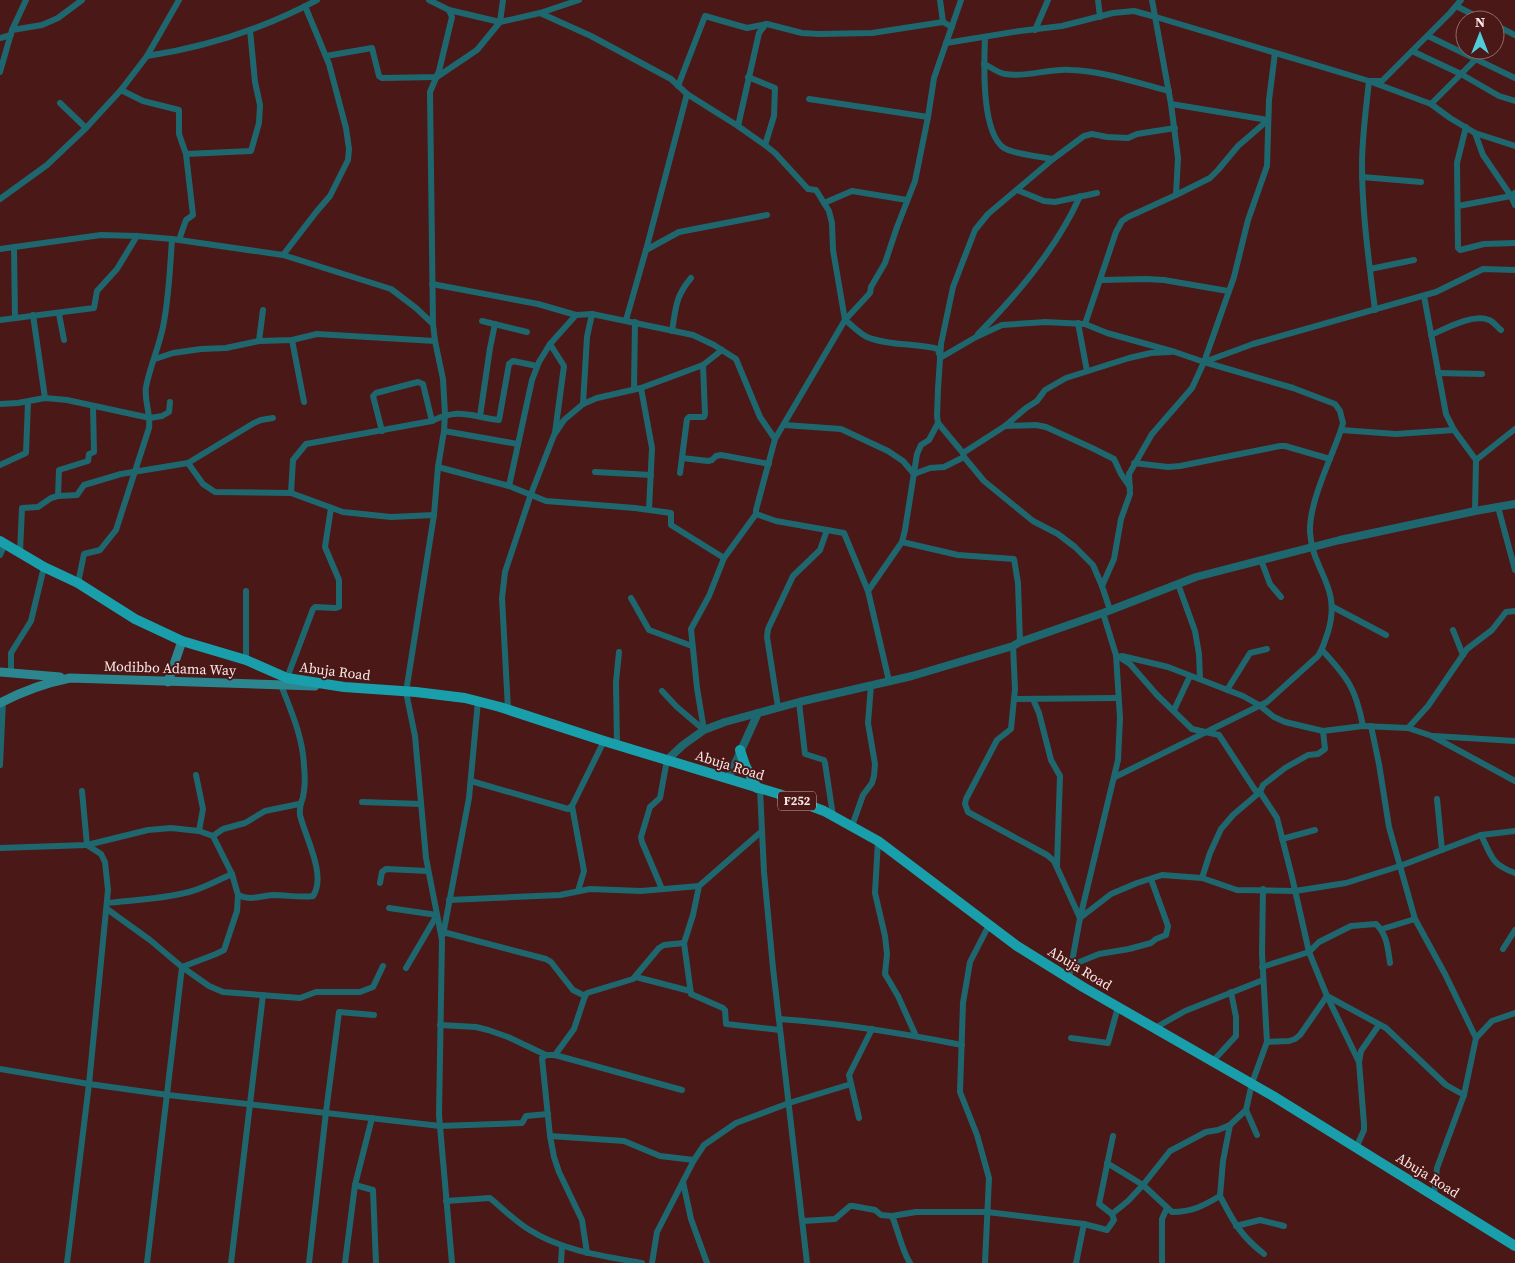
<svg xmlns="http://www.w3.org/2000/svg" width="1515" height="1263" viewBox="0 0 1515 1263" font-family="'Source Serif 4',serif">
<style>
.lines{fill:none;stroke-linecap:round;stroke-linejoin:round}
.minor{stroke:#1f676e;stroke-width:6}
.tertiary{stroke:#1f676e;stroke-width:8}
.secondary{stroke:#2b868f;stroke-width:9}
.primary{stroke:#199fab;stroke-width:10}
.labels{text-anchor:middle;dominant-baseline:central;stroke-width:4;stroke-linejoin:round;paint-order:stroke}
.shield{fill:#491817;stroke:#c7aaa8;stroke-width:1}
.shield-label{font-size:12px;font-weight:bold;fill:#fde8e6}
.street-label{font-size:14px;fill:#fde8e6;stroke:#491817}
</style>
<rect width="100%" height="100%" fill="#491817"/>
<g class="lines">
<g class="minor">
<path d="M429,0L449,10L500,22L540,13L579,0"/>
<path d="M940,0L943,22"/>
<path d="M1098,0L1100,17"/>
<path d="M1456,6L1484,20"/>
<path d="M540,13L591,36L671,79L687,94L738,126L765,145L775,153L808,189L816,190L829,211L832,223L833,250L845,320C852,325 859,333 867,337C889,346 915,343 938,349L939,354"/>
<path d="M1495,25L1515,35"/>
<path d="M12,30L42,25L58,18L82,0"/>
<path d="M1035,30L1048,0"/>
<path d="M1428,36L1515,78"/>
<path d="M985,37C984,63 981,132 1004,148C1013,154 1042,157 1053,159"/>
<path d="M0,38L11,35"/>
<path d="M946,43L1020,31L1062,26L1113,13L1134,11L1156,17L1369,81L1431,104L1450,118L1475,133L1483,155L1511,196L1515,205"/>
<path d="M1412,51L1461,74L1499,96L1515,101"/>
<path d="M147,56C205,47 265,28 317,0"/>
<path d="M326,56L372,48L379,76L382,78L437,77L477,50L500,22L503,0"/>
<path d="M984,64C991,67 998,73 1005,74C1026,78 1049,68 1071,70C1104,71 1137,83 1169,91"/>
<path d="M0,72L12,30L26,0"/>
<path d="M748,77L775,88L774,116L765,145"/>
<path d="M678,86L705,16L747,28L767,24L802,33L819,34L872,33L943,22L952,27"/>
<path d="M121,90L143,101L179,110V134L186,154L193,215L186,220L179,240"/>
<path d="M809,99L928,117"/>
<path d="M60,103L86,128"/>
<path d="M1171,104L1268,120"/>
<path d="M1431,104L1475,60"/>
<path d="M738,126L759,33L766,24"/>
<path d="M1466,127L1457,163L1458,248L1460,250L1484,244L1515,243"/>
<path d="M1475,133L1515,146"/>
<path d="M186,154L251,151L259,123L260,105L255,82L250,30"/>
<path d="M1362,177L1421,182"/>
<path d="M1017,190L1044,201L1055,202L1097,193"/>
<path d="M1176,195L1210,178L1218,170L1238,146L1268,120"/>
<path d="M0,199L47,165L86,128L121,90L147,56L179,0"/>
<path d="M824,203L852,191L907,200"/>
<path d="M1458,206L1511,196L1515,193"/>
<path d="M14,247L15,318"/>
<path d="M0,249L101,235L137,236L172,239L283,255L391,289L416,308L433,324L435,341L443,379L445,414L444,431L438,467L434,515L406,692L415,736L426,858L442,940L439,1115L452,1263"/>
<path d="M646,250L679,232L767,215"/>
<path d="M283,255L317,211L330,196L348,160L349,149L346,128L329,64L305,6"/>
<path d="M1370,269L1414,260"/>
<path d="M1101,280L1146,279L1164,280L1228,291"/>
<path d="M432,284L538,304L576,315L592,314L693,335L714,345L736,359L760,417L775,439"/>
<path d="M1424,296L1446,414L1454,430L1476,460L1475,511"/>
<path d="M1375,310C1369,262 1362,213 1362,165C1362,137 1366,109 1369,81H1382L1450,13L1461,0"/>
<path d="M59,314L64,340"/>
<path d="M33,315L45,398"/>
<path d="M0,320L94,308L97,291L117,269L137,236"/>
<path d="M626,320L646,250L687,94"/>
<path d="M482,321L527,332"/>
<path d="M1078,323L1087,371"/>
<path d="M433,324L430,92L439,71L452,17L449,10"/>
<path d="M1085,324L1116,232L1122,221L1128,217L1176,195L1178,158L1171,104L1152,0"/>
<path d="M672,331C676,308 675,297 691,278"/>
<path d="M978,334C1018,294 1057,248 1080,196"/>
<path d="M1431,335C1445,329 1473,313 1489,320C1493,321 1497,327 1501,330"/>
<path d="M292,340L304,402"/>
<path d="M259,341L263,310"/>
<path d="M550,344L564,366L555,433"/>
<path d="M940,358L976,337L1002,325L1045,322L1085,324L1107,333L1175,352L1204,362L1293,388L1335,404L1340,411L1343,423L1341,430C1331,459 1309,502 1310,532C1312,571 1342,586 1328,632C1325,640 1323,649 1318,656L1267,702L1115,777"/>
<path d="M155,359L173,353L201,349L226,348L259,341L292,340L317,334L435,341"/>
<path d="M1204,362L1253,344L1436,292L1483,269L1515,270"/>
<path d="M1438,373L1482,374"/>
<path d="M641,388L652,448L649,509"/>
<path d="M634,389L635,322"/>
<path d="M0,404L18,403L45,398L67,400L150,418L162,416L169,412L170,402"/>
<path d="M583,404L587,337L592,314"/>
<path d="M480,416L490,348L495,324"/>
<path d="M938,423L963,453L964,457L984,481L1033,521L1058,534L1075,547L1093,565L1102,586L1110,610"/>
<path d="M784,425L841,429L888,451L903,461L914,474L930,468L944,467L964,457"/>
<path d="M1005,426L1036,425L1046,427L1092,448L1114,459L1121,474L1130,487"/>
<path d="M1341,430L1396,434L1454,430"/>
<path d="M382,431L373,396L376,393L418,382L423,384L432,421"/>
<path d="M444,431L518,444"/>
<path d="M963,453L1005,426L1026,408L1037,401L1045,390L1066,378L1129,358L1151,353L1170,352"/>
<path d="M682,458L708,461L712,460L716,456L721,455L769,464"/>
<path d="M1476,460L1515,429"/>
<path d="M188,463L203,484L215,492L291,493L343,512L391,517L434,515"/>
<path d="M1134,463L1168,467L1180,466L1280,446H1285L1330,459"/>
<path d="M0,465L26,453L28,402"/>
<path d="M438,467L509,486L546,501L635,508L671,513V525L724,558"/>
<path d="M595,472L651,475"/>
<path d="M680,473L687,419L689,417H704L705,414L703,365"/>
<path d="M509,486L532,380L539,362L550,344L576,315"/>
<path d="M291,493L293,460L306,444L432,421C460,407 471,417 499,420L509,364L513,361L537,366"/>
<path d="M58,496L77,495L84,485L121,474L188,463L254,423L261,420L273,418"/>
<path d="M1498,507L1515,570"/>
<path d="M756,514L776,521L844,533L868,591L889,681"/>
<path d="M902,542L958,555L1014,559L1018,583L1020,642"/>
<path d="M20,552L22,508L38,507L51,498L58,496L59,470L88,461L89,454L94,452L93,406"/>
<path d="M0,555L5,544"/>
<path d="M1261,560L1270,584L1281,597"/>
<path d="M78,583L84,554L100,550L116,530L149,428C151,414 144,401 146,387C150,366 159,347 163,327C169,298 170,268 172,239"/>
<path d="M1178,584L1195,631L1199,654L1200,679"/>
<path d="M1102,586L1114,559L1121,519L1130,494L1129,474L1152,434L1192,388L1204,362L1234,277L1248,220L1267,166L1269,100L1275,53"/>
<path d="M868,591L902,542L905,530L917,454L921,445L929,440L938,423L937,416L938,389L941,344L953,287L975,230L988,214L1053,159L1084,136L1092,134L1107,137L1128,138L1137,134L1175,128"/>
<path d="M631,598L649,630L692,646"/>
<path d="M1333,607L1386,635"/>
<path d="M1453,630L1463,655"/>
<path d="M1013,646L1015,689L1011,729L997,740L966,799L965,804L968,812L1047,855L1054,861L1080,918L1111,894L1137,883L1162,875L1202,878L1237,890L1295,891L1346,883L1400,866L1481,835L1515,831"/>
<path d="M1322,650C1348,678 1356,689 1363,726"/>
<path d="M1116,655L1130,664L1157,695L1192,729L1219,735L1255,790L1260,792L1277,818L1292,877L1309,952L1327,996L1386,1028L1446,1085L1464,1095"/>
<path d="M1122,656L1168,667L1243,696L1259,705L1274,717L1285,722L1323,731L1363,726L1408,728L1432,736L1515,781"/>
<path d="M246,660V591"/>
<path d="M11,672V653L31,621L44,567"/>
<path d="M287,678L313,609L315,607L336,608L339,607V580L325,547L331,508"/>
<path d="M1227,690L1250,653L1267,649"/>
<path d="M662,691L677,707L704,730"/>
<path d="M1015,699L1118,698"/>
<path d="M1033,699L1039,713L1051,760L1060,776L1057,865"/>
<path d="M799,702L805,754L824,760L825,763L833,816"/>
<path d="M778,707L767,637L768,629L793,576L820,550L827,530"/>
<path d="M508,709L502,598L505,572L531,494L554,435L564,420L583,404L597,398L641,388L703,365L722,350"/>
<path d="M1174,710L1190,676"/>
<path d="M1371,726L1379,764L1389,827L1415,919L1445,974L1476,1038"/>
<path d="M1408,728L1428,706L1467,649L1492,630L1506,612L1515,611"/>
<path d="M704,730L697,688L691,629L709,596L724,558L756,514V510L775,439L845,320L870,293L871,287L885,263L897,227L915,181L928,117L934,78L961,0"/>
<path d="M1434,736L1515,741"/>
<path d="M617,745L616,682L619,652"/>
<path d="M0,765L3,701"/>
<path d="M196,775L203,809L199,831"/>
<path d="M471,781L568,809L572,806L604,741"/>
<path d="M760,789L764,872L773,968L807,1263"/>
<path d="M1437,799L1442,850"/>
<path d="M362,802L421,804"/>
<path d="M572,806L584,871L578,891"/>
<path d="M852,826L863,795L872,783L874,776L875,764L868,723L871,685"/>
<path d="M1481,835C1492,857 1491,864 1515,873"/>
<path d="M213,836L223,829L245,823L265,811L299,804"/>
<path d="M1282,839L1315,830"/>
<path d="M878,841L875,893L885,936L887,954L885,974L898,996L916,1036"/>
<path d="M0,848L87,845L148,830L171,828L199,831L213,836L232,874L238,895L237,911L224,950L216,954L182,967L147,1263"/>
<path d="M1202,878L1210,853L1221,829L1233,815L1260,792L1263,785L1285,768L1308,755L1318,754L1325,749L1323,731"/>
<path d="M380,883L382,872L386,869L428,871"/>
<path d="M699,886L693,915L684,943L691,994L723,1008L725,1010L726,1024L780,1030"/>
<path d="M662,889L642,842L641,837L650,807L660,798L667,760"/>
<path d="M238,895C250,901 260,896 273,895C287,895 300,898 313,896C327,875 305,837 300,815C299,806 301,804 303,797C305,788 305,775 304,766C303,737 291,711 281,685"/>
<path d="M449,900L560,895L590,889L641,891L699,886L762,831"/>
<path d="M107,903C134,900 162,899 189,892C204,888 218,880 232,874"/>
<path d="M389,908L437,915L406,968"/>
<path d="M107,909L150,940L182,967L209,986L223,992L300,998L316,992H360L373,987L383,966"/>
<path d="M1382,929L1415,919"/>
<path d="M443,932L546,959L551,962L573,990L585,996"/>
<path d="M443,935L469,798L478,701"/>
<path d="M1503,949L1515,930"/>
<path d="M1072,965L1099,954L1129,949L1151,943L1156,939L1166,935L1168,926L1151,879"/>
<path d="M1262,967L1309,952L1319,942L1351,926L1376,924C1387,934 1388,949 1390,963"/>
<path d="M636,977L690,991"/>
<path d="M1069,978L1080,918L1118,760L1120,718L1116,655L1103,613"/>
<path d="M1327,996L1359,1062"/>
<path d="M779,1019C841,1023 901,1033 962,1045"/>
<path d="M440,1025L476,1027L488,1030L508,1037L546,1055H555L682,1090"/>
<path d="M1155,1028L1185,1011L1263,980"/>
<path d="M1071,1038L1108,1043L1118,1007"/>
<path d="M1267,1042L1289,1041L1295,1039L1300,1035L1327,996"/>
<path d="M546,1055L542,1058L550,1136L554,1157L559,1172L582,1220L587,1253"/>
<path d="M555,1055L574,1029L585,996L587,993L633,979L659,948L664,945L684,943"/>
<path d="M1213,1061L1236,1036V1017L1231,992"/>
<path d="M0,1069L89,1084L168,1095L440,1126L522,1123L526,1116L548,1114"/>
<path d="M1246,1110L1257,1135"/>
<path d="M859,1118L849,1075L872,1029"/>
<path d="M550,1136L624,1141L660,1156L694,1160"/>
<path d="M1356,1148L1364,1130V1124L1359,1062L1361,1051L1379,1025"/>
<path d="M1107,1163L1143,1185L1172,1212C1192,1212 1203,1206 1220,1196L1223,1161L1230,1125"/>
<path d="M683,1182L691,1219L707,1263"/>
<path d="M355,1185L373,1190L376,1263"/>
<path d="M1220,1196C1234,1223 1241,1236 1264,1254"/>
<path d="M1434,1196L1437,1168L1464,1095L1476,1038L1492,1021L1515,1013"/>
<path d="M446,1201L490,1198C502,1208 515,1221 528,1229C562,1251 603,1256 642,1263"/>
<path d="M1112,1214L1099,1204L1113,1136"/>
<path d="M892,1216C898,1230 902,1251 910,1263"/>
<path d="M803,1221L835,1219L850,1206H853L875,1210L881,1215L892,1216L916,1212H987L1084,1224"/>
<path d="M1236,1226L1260,1220L1284,1226"/>
<path d="M67,1263L89,1084L108,890L105,862L101,854L87,845L82,791"/>
<path d="M231,1263L263,995"/>
<path d="M309,1263L326,1112L339,1012L374,1015"/>
<path d="M345,1263L355,1185L372,1118"/>
<path d="M561,1263L562,1246"/>
<path d="M652,1263L657,1232L694,1160L704,1145L736,1123L789,1103L851,1084"/>
<path d="M985,1263L989,1178L977,1135L960,1092L963,1003L970,962L989,925"/>
<path d="M1076,1263L1084,1224L1107,1230L1114,1220L1112,1214L1128,1201L1143,1185L1170,1151L1206,1132L1218,1130L1230,1125L1246,1110L1252,1083L1267,1042L1262,953L1263,889"/>
<path d="M1162,1263V1219L1167,1208"/>
</g>
<g class="tertiary">
<path d="M667,760L683,745L704,730L725,722L799,702L912,676L1013,646L1020,642L1103,613L1196,577L1340,540L1475,511L1515,504"/>
<path d="M728,779L758,713"/>
</g>
<g class="secondary">
<path d="M0,672L60,677"/>
<path d="M168,682L182,641"/>
<path d="M0,703C23,691 45,683 70,678L315,686"/>
</g>
<g class="primary">
<path d="M0,541L44,567L78,583L135,619L182,641L246,660L287,678L344,687L416,692L465,698L500,707L604,741L779,794L824,811L878,841L1017,946L1083,987L1273,1096L1515,1246"/>
<path d="M740,750L745,765L757,788"/>
</g>
</g>
<g class="labels">
<rect class="shield" x="778" y="791.5" width="38" height="19" rx="4"/>
<g class="shield-label">
<text x="797" y="801">F252</text>
</g>
<g class="street-label">
<text transform="translate(170 668) rotate(2)">Modibbo Adama Way</text>
<text transform="translate(335 671) rotate(7)">Abuja Road</text>
<text transform="translate(730 765) rotate(17)">Abuja Road</text>
<text transform="translate(1080 968) rotate(31)">Abuja Road</text>
<text transform="translate(1428 1175) rotate(32)">Abuja Road</text>
</g>
</g>
<g transform="translate(1480 35)"><circle r="24" fill="#491817" stroke="#916b6a"/>
<path d="M0-4L9 19L0 12L-9 19Z" fill="#52cbd8"/>
<text y="-8" font-size="14" font-weight="bold" text-anchor="middle" fill="#fde8e6">N</text>
</g>
</svg>
